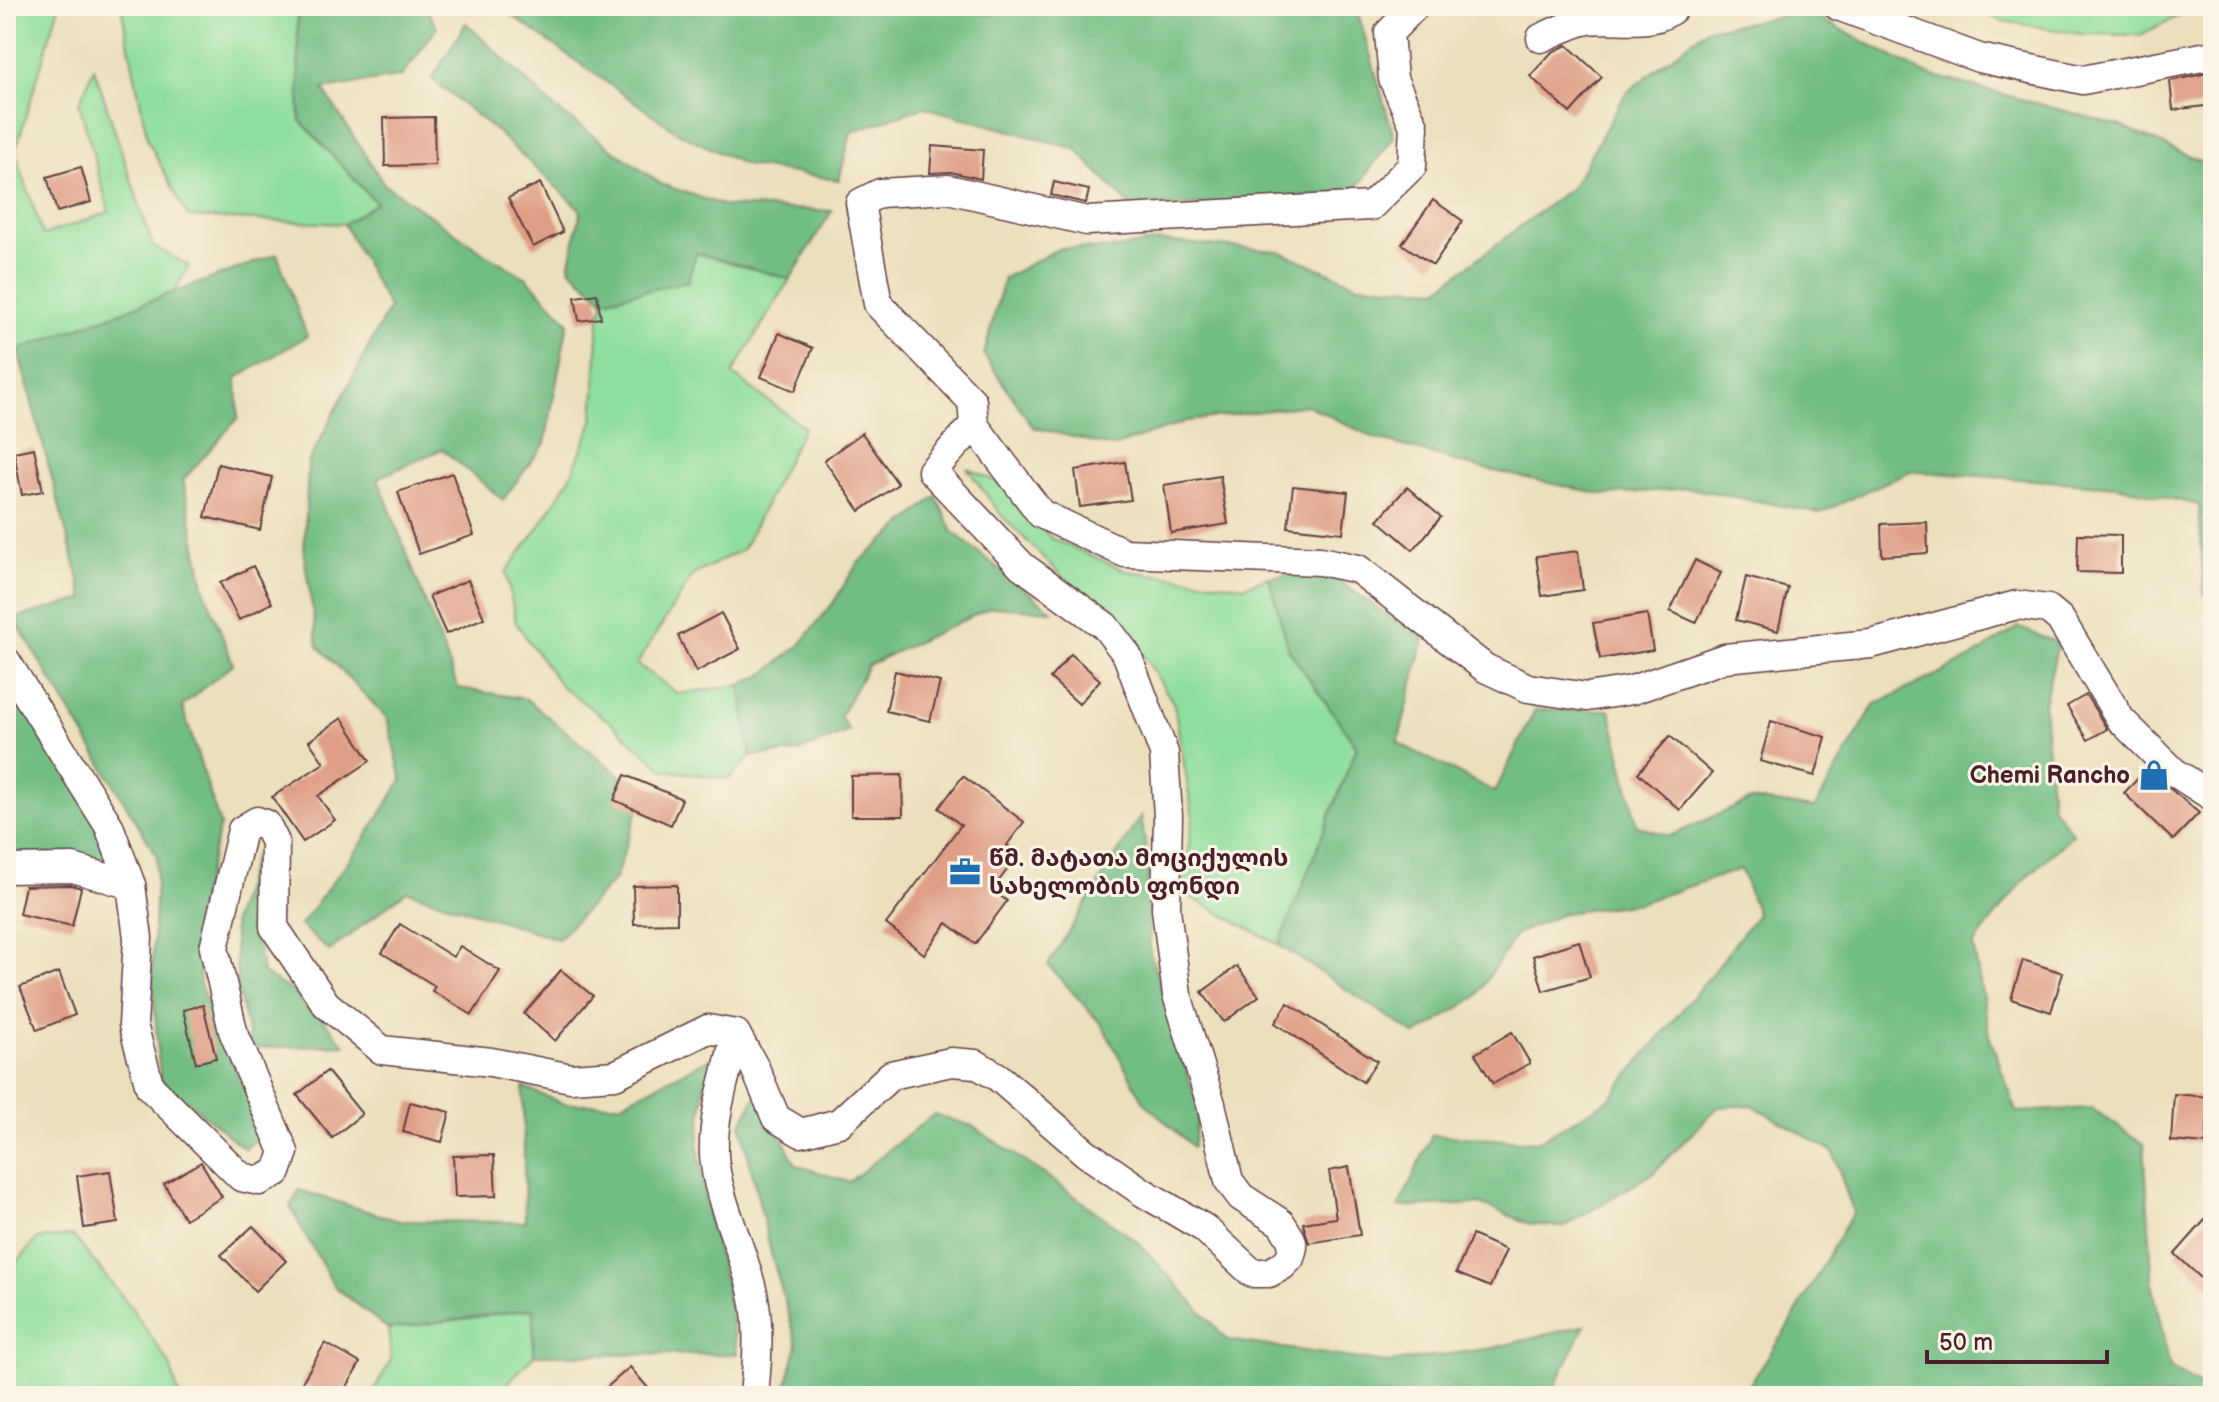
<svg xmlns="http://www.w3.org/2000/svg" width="2219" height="1402" viewBox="0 0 2219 1402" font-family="'Balsamiq Sans','Noto Sans Georgian',sans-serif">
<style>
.green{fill:#8ede9d;stroke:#6c7e64;stroke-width:2}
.forest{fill:#72bd84;stroke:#5e6e58;stroke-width:2}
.building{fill:#df9f86}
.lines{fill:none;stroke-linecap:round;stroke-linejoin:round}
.minor-casing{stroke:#623c41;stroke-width:31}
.minor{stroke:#fff;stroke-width:28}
.labels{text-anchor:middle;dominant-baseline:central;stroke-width:6;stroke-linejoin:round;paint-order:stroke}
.poi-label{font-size:24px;font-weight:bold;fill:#4a1f2b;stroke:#fcf5e5;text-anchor:end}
</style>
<rect width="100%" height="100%" fill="#fcf5e5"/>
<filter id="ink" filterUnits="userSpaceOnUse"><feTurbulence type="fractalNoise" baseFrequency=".0125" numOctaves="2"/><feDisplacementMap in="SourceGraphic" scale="16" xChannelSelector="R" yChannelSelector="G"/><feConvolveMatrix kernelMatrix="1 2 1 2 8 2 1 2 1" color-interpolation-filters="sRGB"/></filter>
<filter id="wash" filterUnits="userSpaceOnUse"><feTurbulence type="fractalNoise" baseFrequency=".006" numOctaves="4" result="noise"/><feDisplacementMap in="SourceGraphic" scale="32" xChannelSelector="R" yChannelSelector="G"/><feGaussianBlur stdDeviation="1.8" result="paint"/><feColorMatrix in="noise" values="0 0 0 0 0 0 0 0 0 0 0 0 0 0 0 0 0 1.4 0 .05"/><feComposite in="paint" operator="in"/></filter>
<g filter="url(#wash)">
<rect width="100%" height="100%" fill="#ebdfbc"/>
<g class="green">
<path d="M6,6H59L15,152L43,235L109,212L79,103L94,68L153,246L189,266L174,292L18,350L6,312Z"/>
<path d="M121,6H297L300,120L376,203L344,224L188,217L148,141Z"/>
<path d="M1966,6H2162L2179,16L2140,35L2081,34L2003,21Z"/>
<path d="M696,253L790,279L732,374L804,427L743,549L693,575L637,664L678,694L740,685L751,756L729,779L664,770L610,722L561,686L516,623L506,572L537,530L570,478L593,421L599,319L604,300L687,281Z"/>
<path d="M967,468L1003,485L1052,539L1127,571L1244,586L1269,577L1289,650L1357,747L1279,945L1181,892L1193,818L1174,704L1115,609L1064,578L1001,515Z"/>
<path d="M73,1236L131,1307L170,1365L179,1396H6V1275L37,1239Z"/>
<path d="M533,1309L534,1355L496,1396H371L391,1360L388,1329Z"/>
</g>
<g class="forest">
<path d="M297,6H425L437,28L402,76L323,89L384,184L487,255L527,278L568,322L545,443L503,500L442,449L378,478L458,688L526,699L643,794L615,879L558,939L407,891L329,951L300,925L362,843L402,780L387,718L318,646L304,555L308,463L389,308L344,224L376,203L300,120Z"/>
<path d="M516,6H951L991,15L997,6H1356L1394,137L1353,192L1225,204L1131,207L1076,149L924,107L851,132L839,180L745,165L677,132L510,14Z"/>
<path d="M1808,12L1923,73L2121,126L2213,167V596L2204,594L2199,505L2117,486L1910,471L1820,513L1688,488L1605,495L1476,467L1375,438L1307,405L1187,421L1113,447L1033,427L984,355L1004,278L1060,248L1110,249L1160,241L1279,251L1358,285L1438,289L1572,187L1626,93L1707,29Z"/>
<path d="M466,23L556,109L661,184L725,206L832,211L790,279L696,253L688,281L604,300L569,268L581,210L498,133L432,79Z"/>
<path d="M277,254L307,336L237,378L238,418L183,480L205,591L233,664L182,706L220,825L197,913L200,985L263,1133L245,1149L160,1079L152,972L157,856L14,618L84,599L18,350Z"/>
<path d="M936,496L953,532L1052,611L991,607L868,665L840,717L849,731L798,752L751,756L740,685L763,675L799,646L833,603L858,563Z"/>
<path d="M1324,571L1404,626L1425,635L1398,743L1495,792L1535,710H1610L1637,826L1670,836L1751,800L1815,808L1874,705L1969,659L2018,627L2058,643L2044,704L2052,806L2073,834L2022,882L1973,945L1991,1041L2017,1112L2091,1108L2144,1144L2153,1288L2170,1368L2213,1392V1396H1742L1789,1325L1853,1212L1833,1152L1752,1105L1718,1107L1652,1174L1563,1227L1531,1224L1480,1204L1399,1207L1432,1135L1537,1142L1608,1100L1714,971L1757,914L1741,869L1639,903L1564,913L1516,934L1476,997L1416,1035L1279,945L1357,747L1289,650L1269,577Z"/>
<path d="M6,665L116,857L102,859L46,854H6Z"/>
<path d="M1141,815L1147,856L1150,953L1199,1111L1193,1147L1144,1102L1102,1025L1048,965Z"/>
<path d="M254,857L260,871L252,908L263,973L306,1000L345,1045L252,1048L238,992L233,921Z"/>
<path d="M719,1054L705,1083L698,1146L708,1218L726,1285L737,1354L534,1355L533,1309L388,1329L334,1286L290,1207L299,1190L399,1221L525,1222L523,1087L565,1104H620Z"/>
<path d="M758,1092L796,1165L849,1182L934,1114L972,1126L1044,1174L1139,1243L1227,1340L1387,1363L1493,1348L1585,1325L1550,1396H784L797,1344L771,1253L741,1125Z"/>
</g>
<g id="blocks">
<g class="building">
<path d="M1567,45L1602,77L1570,113L1530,76L1552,52Z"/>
<path d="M2212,72L2213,105L2173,110L2170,81Z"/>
<path d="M434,117L435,165L385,166L384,118Z"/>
<path d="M932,146L983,150L981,179L951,172L930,173Z"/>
<path d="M81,167L91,202L57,212L47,177Z"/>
<path d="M1054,182L1089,190L1086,203L1051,195Z"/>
<path d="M540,183L563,232L533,247L508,198Z"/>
<path d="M1433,200L1463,221L1433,265L1402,244Z"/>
<path d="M597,294L601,318L579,321L575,297Z"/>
<path d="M779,333L813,348L795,391L761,377Z"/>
<path d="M862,433L898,484L860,511L824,460Z"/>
<path d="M34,448L43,491L22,495L14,452Z"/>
<path d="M1125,462L1131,500L1080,507L1075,470Z"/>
<path d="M218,464L272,477L260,530L205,517Z"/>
<path d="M452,473L474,535L419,554L398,492Z"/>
<path d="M1220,476L1228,524L1171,533L1164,485Z"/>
<path d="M1293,486L1348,492L1343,533L1288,527Z"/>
<path d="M1407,487L1441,517L1413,550L1378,520Z"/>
<path d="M1927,522L1928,553L1882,556L1881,524Z"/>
<path d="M2078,534L2121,535V573L2077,572Z"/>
<path d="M1578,551L1583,590L1542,596L1536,556Z"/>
<path d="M1695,560L1721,573L1696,623L1670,611Z"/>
<path d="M253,566L272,603L239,620L220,583Z"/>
<path d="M1746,577L1788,588L1778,631L1736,620Z"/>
<path d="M468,580L484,618L446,634L429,596Z"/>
<path d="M721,613L740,649L696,672L678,636Z"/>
<path d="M1647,614L1653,650L1600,659L1593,623Z"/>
<path d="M1071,654L1100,680L1079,704L1050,678Z"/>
<path d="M895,671L940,682L930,721L886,711Z"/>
<path d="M2086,695L2107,729L2088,740L2067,706Z"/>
<path d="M342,718L370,761L318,796L335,820L303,842L272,797L324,763L309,741Z"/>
<path d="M1771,721L1826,737L1815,776L1760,761Z"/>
<path d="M1670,736L1712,773L1680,810L1638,773Z"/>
<path d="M2147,769L2199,813L2173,840L2124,793Z"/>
<path d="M625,775L682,799L671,825L614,800Z"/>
<path d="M902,775L903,816H851V776Z"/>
<path d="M963,776L1024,822L1007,845L1019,854L992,890L1007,901L975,944L947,923L924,954L886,924L961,825L939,808Z"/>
<path d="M71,885L81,888L72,926L19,914L25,886Z"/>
<path d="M677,885V923L634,924L633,886Z"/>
<path d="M400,924L453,957L460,946L500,971L472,1015L432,991L435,986L382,953Z"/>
<path d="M1579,941L1590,977L1543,991L1533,956Z"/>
<path d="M2023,960L2063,973L2051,1012L2011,999Z"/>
<path d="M1237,966L1259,996L1224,1022L1202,992Z"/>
<path d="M561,970L593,996L555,1041L524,1014Z"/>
<path d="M59,972L75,1015L37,1030L20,987Z"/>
<path d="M1288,1003L1377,1061L1363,1082L1275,1023Z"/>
<path d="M203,1005L216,1058L196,1063L183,1010Z"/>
<path d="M1512,1032L1530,1063L1493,1084L1475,1054Z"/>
<path d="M327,1071L362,1114L332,1138L297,1095Z"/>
<path d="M2174,1094L2209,1097L2206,1144L2171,1141Z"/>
<path d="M410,1102L450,1112L442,1142L403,1132Z"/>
<path d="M494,1155L496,1196L455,1197L453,1156Z"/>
<path d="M201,1162L222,1197L185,1219L164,1184Z"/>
<path d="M1349,1167L1360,1235L1309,1243L1303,1223L1336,1218L1329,1171Z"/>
<path d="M110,1171L118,1223L84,1228L77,1176Z"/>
<path d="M2213,1211V1289L2175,1254Z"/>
<path d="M253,1226L286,1261L255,1291L221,1255Z"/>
<path d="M1472,1235L1506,1250L1490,1287L1456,1273Z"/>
<path d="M325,1343L360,1363L342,1396H322L301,1384Z"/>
<path d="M630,1367L655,1396H597Z"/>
</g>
</g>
</g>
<g filter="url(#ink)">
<use href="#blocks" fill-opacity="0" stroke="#623c41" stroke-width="2"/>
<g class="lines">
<defs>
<g id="minor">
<path d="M1838,6L1979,58L2083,80L2213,55"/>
<path d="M1541,38C1554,32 1569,25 1583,21C1613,14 1653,30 1676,6"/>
<path d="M974,425L972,401L878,304L860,203L880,193L948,189L1087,221L1371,206L1412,166L1414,126L1393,79L1389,33L1415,6"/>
<path d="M6,661L109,826L131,885L138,938L133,1025L150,1087L241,1177L260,1181L277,1172L284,1152L233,1031L214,948L242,830L257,821L266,824L275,842L274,927L326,1004L382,1050L491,1062L571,1078L615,1075L708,1029L736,1034L755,1068L776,1118L801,1133L839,1123L891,1075L951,1062L976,1064L998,1077L1086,1153L1144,1193L1204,1228L1252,1273H1269L1282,1266L1290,1258L1293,1247L1291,1239L1281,1223L1241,1197L1229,1181L1211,1104L1177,995L1166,909L1168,816L1164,753L1127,655L1105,626L1022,566L932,471L974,425L1041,514L1125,553L1320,561L1358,569L1485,668L1528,688L1587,697L1632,690L1725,658L1871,644L2017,605L2048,609L2060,619L2121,720L2174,772L2213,797"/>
<path d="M6,869L73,868L131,885"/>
<path d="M736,1034C727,1073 712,1115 714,1155C717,1202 745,1252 754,1298C760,1329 757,1364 754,1396"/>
</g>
</defs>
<use href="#minor" class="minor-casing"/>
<use href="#minor" class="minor"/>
</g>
</g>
<defs>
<symbol id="shop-bare" viewBox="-9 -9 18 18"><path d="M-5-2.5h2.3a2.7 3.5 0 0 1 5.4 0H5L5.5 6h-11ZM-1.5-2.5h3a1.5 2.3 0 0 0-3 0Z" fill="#1f6fb2" stroke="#fcf5e5" stroke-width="2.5" paint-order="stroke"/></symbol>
<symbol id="office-bare" viewBox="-9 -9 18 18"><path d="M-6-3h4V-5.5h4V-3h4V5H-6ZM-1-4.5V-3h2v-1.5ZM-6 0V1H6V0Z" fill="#1f6fb2" stroke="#fcf5e5" stroke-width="2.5" paint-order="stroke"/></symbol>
</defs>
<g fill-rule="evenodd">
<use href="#shop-bare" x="2132" y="753" width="44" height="44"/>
<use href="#office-bare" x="943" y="850" width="44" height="44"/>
</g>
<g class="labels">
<g class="poi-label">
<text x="2130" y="775">Chemi Rancho</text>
<text x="989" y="858" text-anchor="start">წმ. მატათა მოციქულის<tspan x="989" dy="28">სახელობის ფონდი</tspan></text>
</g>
</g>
<rect width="2219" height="1402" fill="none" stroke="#fcf5e5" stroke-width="32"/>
<path d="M1927 1350v12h180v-12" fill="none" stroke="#4a1f2b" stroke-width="4"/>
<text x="1939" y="1350" font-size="24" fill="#4a1f2b" stroke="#fcf5e5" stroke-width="6" paint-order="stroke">50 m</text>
</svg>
